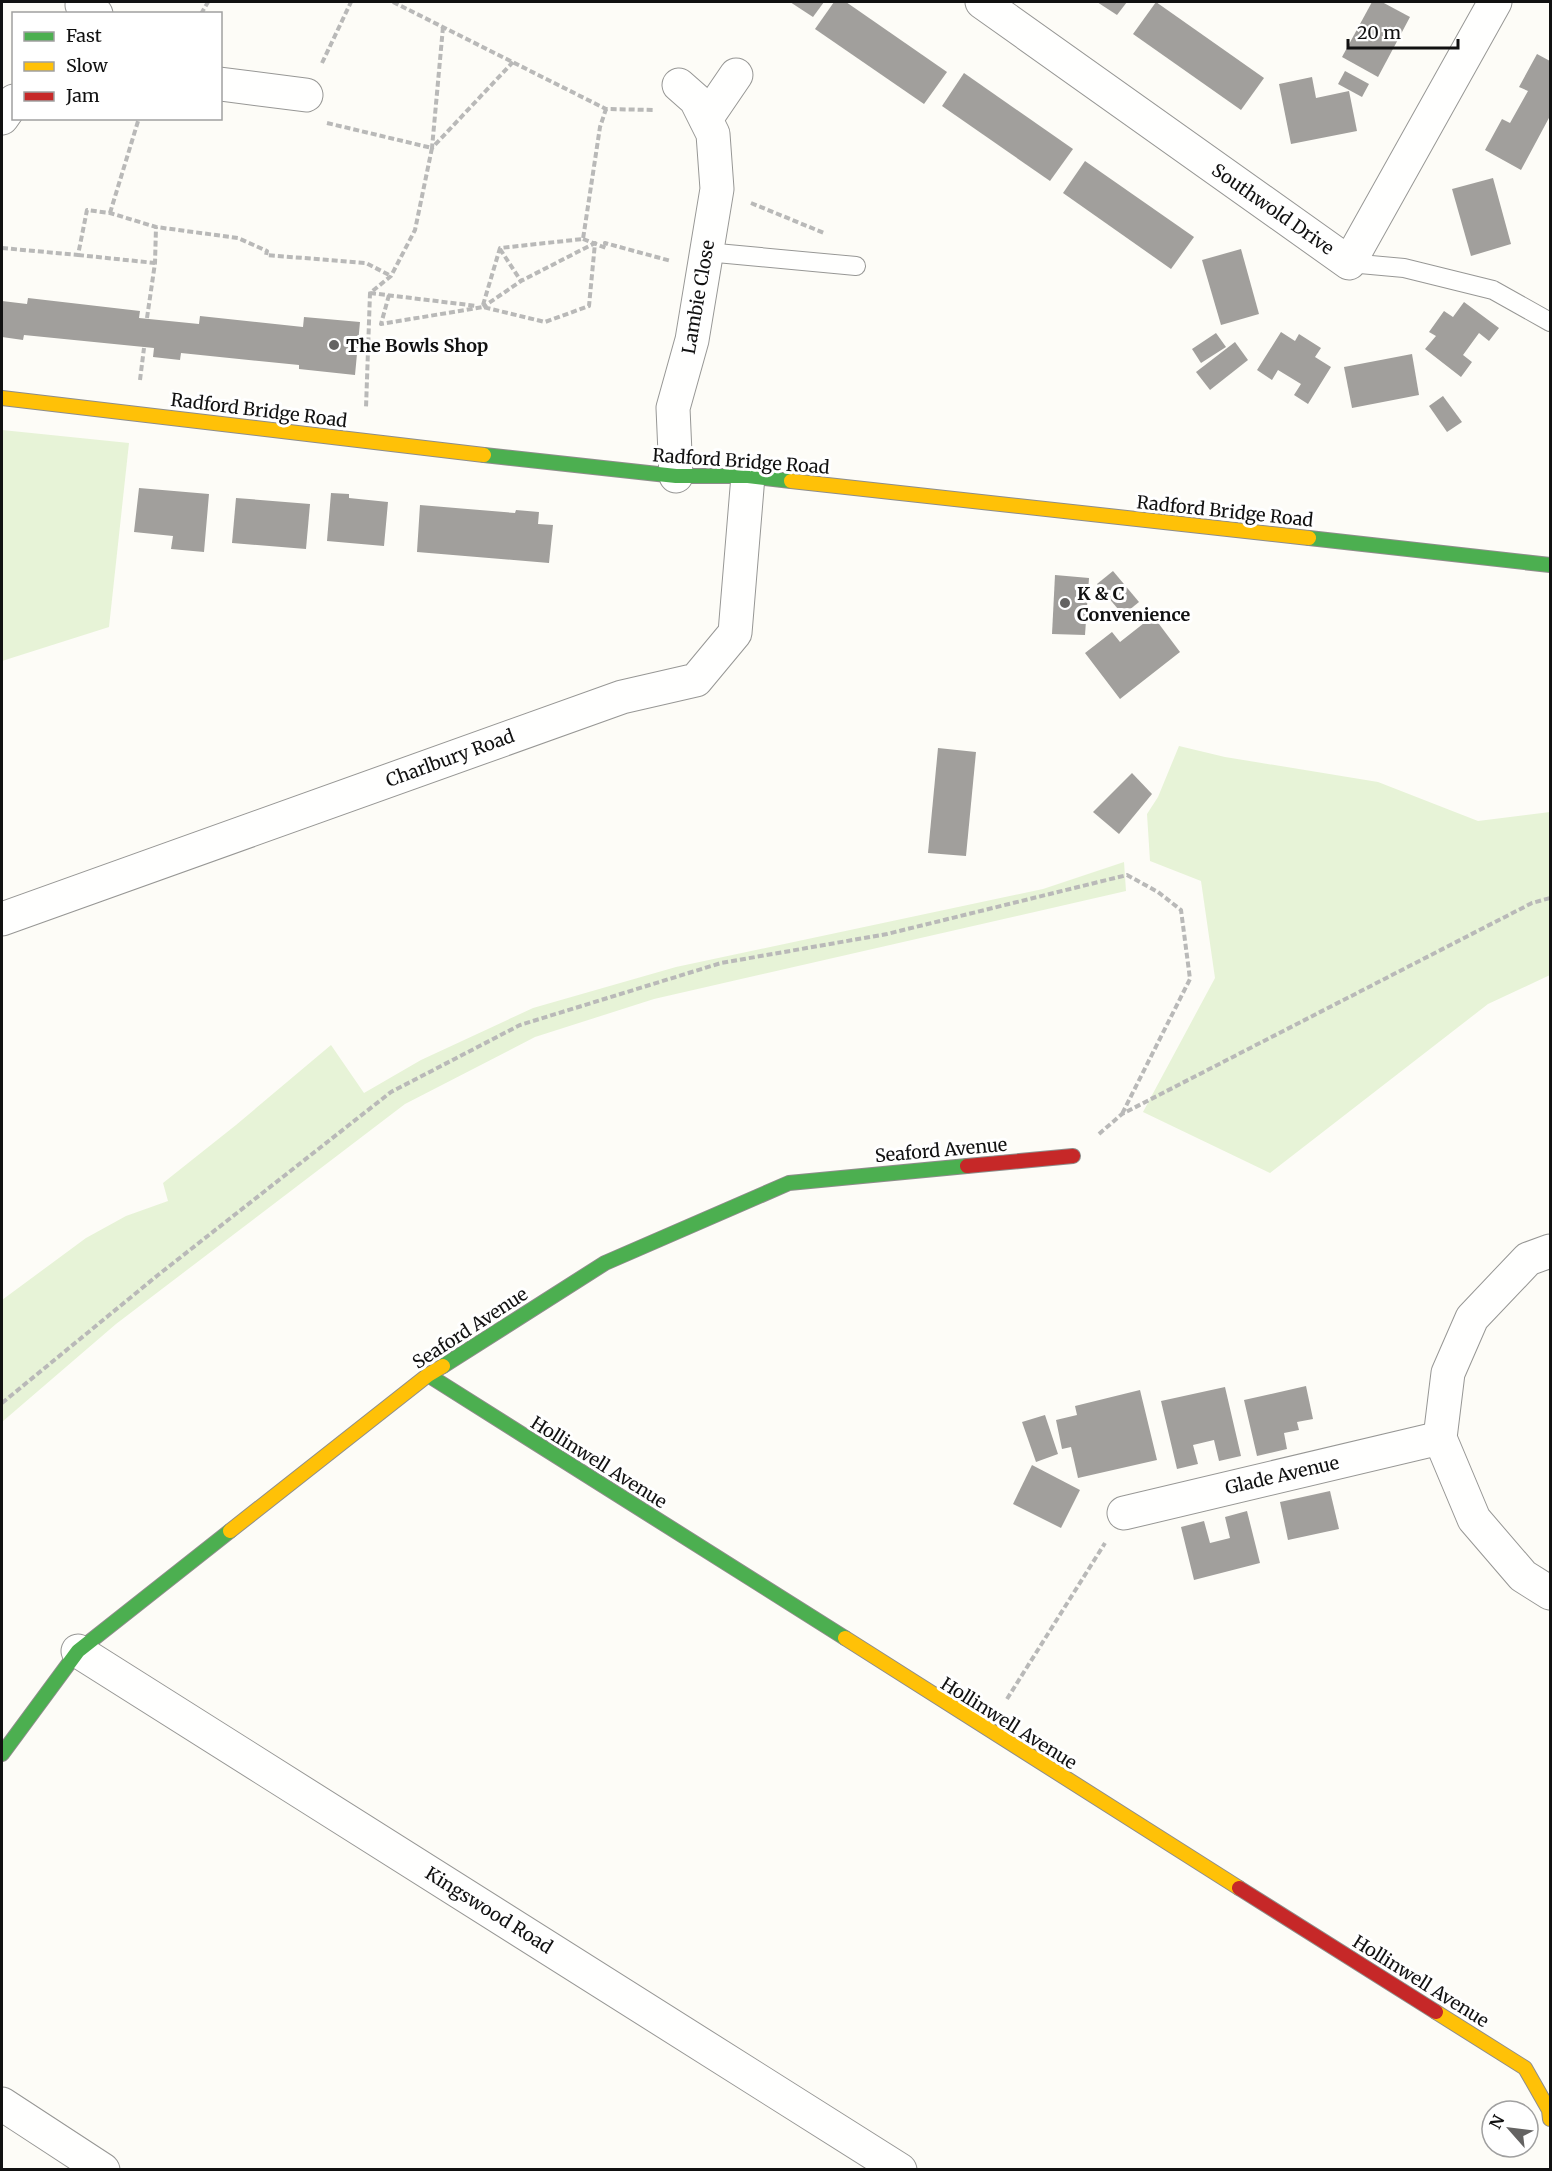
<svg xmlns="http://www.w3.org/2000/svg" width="1552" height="2171" viewBox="0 0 1552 2171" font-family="Merriweather,serif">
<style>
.green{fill:#e7f3d7}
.building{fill:#a19f9c}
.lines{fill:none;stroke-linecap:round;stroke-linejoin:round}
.lane-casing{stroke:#979795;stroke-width:20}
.street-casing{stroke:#979795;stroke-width:35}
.fast-casing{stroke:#8e8d8b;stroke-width:16}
.slow-casing{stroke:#8e8d8b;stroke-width:16}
.jam-casing{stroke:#8e8d8b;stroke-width:16}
.path{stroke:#b9b9b8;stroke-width:4;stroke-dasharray:6 3;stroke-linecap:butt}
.lane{stroke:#fffffe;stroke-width:18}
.street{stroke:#fffffe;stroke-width:33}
.fast{stroke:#4caf50;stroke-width:14}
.slow{stroke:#ffc107;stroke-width:14}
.jam{stroke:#c62828;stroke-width:14}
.poi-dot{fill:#646362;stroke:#fff;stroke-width:2}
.labels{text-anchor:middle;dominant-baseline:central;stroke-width:6;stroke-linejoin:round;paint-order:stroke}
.street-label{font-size:18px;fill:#111;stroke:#fff}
.poi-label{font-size:18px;font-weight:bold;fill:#111;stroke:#fff;text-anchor:start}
</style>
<rect width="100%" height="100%" fill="#fdfcf7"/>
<g class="green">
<path d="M2,430L129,443L109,627L2,661Z"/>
<path d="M1179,746L1225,757L1378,782L1478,821L1550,812V975L1488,1004L1270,1173L1143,1112L1215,978L1201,881L1150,861L1147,814L1158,797Z"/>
<path d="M1124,862L1126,891L654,999L535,1037L405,1104L116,1324L2,1422V1300L86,1238L126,1216L168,1201L163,1183L236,1125L331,1045L364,1093L421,1060L533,1008L676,967L1043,889Z"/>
</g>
<g class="building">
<path d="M790,2H824L813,17Z"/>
<path d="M834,2H846L947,72L924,104L815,29Z"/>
<path d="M1097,2H1127L1117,15Z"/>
<path d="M1156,2L1264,78L1241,110L1133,34Z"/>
<path d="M1372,2H1382L1410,17L1378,77L1342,57Z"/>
<path d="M1537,54L1550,61V116L1521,170L1485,150L1502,119L1510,123L1528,91L1519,87Z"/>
<path d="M1345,71L1369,84L1362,97L1338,84Z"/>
<path d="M964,73L1073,149L1050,181L942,106Z"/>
<path d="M1312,77L1316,98L1349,91L1357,131L1291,144L1279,84Z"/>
<path d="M1085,161L1194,237L1171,269L1063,193Z"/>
<path d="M1493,178L1511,244L1471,256L1452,189Z"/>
<path d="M1241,249L1259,314L1221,325L1202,260Z"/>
<path d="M28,298L140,311L139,318L199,324L200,316L303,327L304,317L360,322L355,375L299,369V365L181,353L180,360L153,357L154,348L24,335L23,340L2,337V301L27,304Z"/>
<path d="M1464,302L1499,328L1489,341L1479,333L1463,355L1472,362L1461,377L1425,349L1436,336L1429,332L1444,311L1453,317Z"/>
<path d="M1281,332L1295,341L1299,334L1321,348L1315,357L1331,367L1308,404L1294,395L1301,384L1278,370L1272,380L1257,370Z"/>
<path d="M1216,333L1226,347L1201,363L1192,349Z"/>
<path d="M1235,342L1248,360L1210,390L1196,372Z"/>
<path d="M1412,354L1419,395L1352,408L1344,367Z"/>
<path d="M1443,396L1462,422L1447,432L1429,406Z"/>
<path d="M139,488L209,494L204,552L171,549L173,536L134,532Z"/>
<path d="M331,493L349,494V498L388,502L384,546L327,541Z"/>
<path d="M236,498L310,504L306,549L232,543Z"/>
<path d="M420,505L515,513L516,510L539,512L538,524L553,525L549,563L417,552Z"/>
<path d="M1113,571L1139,602L1123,615L1097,584Z"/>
<path d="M1055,575L1089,578L1085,635L1052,634Z"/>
<path d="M1153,616L1180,652L1120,699L1085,653L1112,632L1120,642Z"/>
<path d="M938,748L976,752L966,856L928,853Z"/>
<path d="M1132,773L1152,794L1119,834L1093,812Z"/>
<path d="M1306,1386L1313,1419L1297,1422L1299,1430L1284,1433L1287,1449L1257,1456L1244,1400Z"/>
<path d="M1225,1387L1241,1456L1219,1461L1214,1440L1193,1445L1198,1464L1177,1469L1161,1401Z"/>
<path d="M1140,1390L1157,1460L1078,1478L1071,1447L1062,1449L1056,1420L1077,1415L1075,1406Z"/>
<path d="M1045,1415L1058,1454L1036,1462L1022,1422Z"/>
<path d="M1032,1465L1080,1490L1061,1528L1013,1504Z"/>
<path d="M1330,1491L1339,1529L1288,1540L1280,1502Z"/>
<path d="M1247,1511L1260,1563L1194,1580L1181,1527L1204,1521L1210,1543L1230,1538L1225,1517Z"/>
</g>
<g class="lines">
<defs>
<g id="lane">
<path d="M706,252L856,266"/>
<path d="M1349,263L1404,268L1493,290L1550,322"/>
</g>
<g id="street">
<path d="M982,2L1349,263L1495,2"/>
<path d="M82,5L96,14"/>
<path d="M220,84L306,95"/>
<path d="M2,118L14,101"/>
<path d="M706,119L736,75"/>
<path d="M676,476L673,408L692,340L717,189L713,134L696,100L679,85"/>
<path d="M2,919L622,697L696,680L735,633L748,476"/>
<path d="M1550,1251L1528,1259L1472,1318L1448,1373L1440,1438L1474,1519L1523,1576L1550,1593"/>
<path d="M1124,1513L1440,1438"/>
<path d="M78,1651L900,2170"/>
<path d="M2,2104L103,2170"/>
</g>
<g id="fast">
<path d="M484,455L676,476H748L791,481"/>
<path d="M1309,538L1550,565"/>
<path d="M443,1366L605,1263L789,1183L967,1166"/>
<path d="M428,1375L845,1638"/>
<path d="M2,1754L78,1651L230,1531"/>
</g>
<g id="slow">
<path d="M2,398L484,455"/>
<path d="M791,481L1309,538"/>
<path d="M230,1531L428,1375L443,1366"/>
<path d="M845,1638L1239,1888"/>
<path d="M1436,2012L1525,2068L1549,2110L1550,2119"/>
</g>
<g id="jam">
<path d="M967,1166L1073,1156"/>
<path d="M1239,1888L1436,2012"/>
</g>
</defs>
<use href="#lane" class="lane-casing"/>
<use href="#street" class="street-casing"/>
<use href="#fast" class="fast-casing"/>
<use href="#slow" class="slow-casing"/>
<use href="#jam" class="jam-casing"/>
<g class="path">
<path d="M393,2L606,109L654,110"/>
<path d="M201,14L208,2"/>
<path d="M443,27L432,148L513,62"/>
<path d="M322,63L351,2"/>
<path d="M327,123L432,148L415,230L391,276L370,293L366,408"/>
<path d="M751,203L824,233"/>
<path d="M110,213L139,118"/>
<path d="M583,239L606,248L605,243L671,261"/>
<path d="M2,248L78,255L87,210L110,213L156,227L238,238L267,251L266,255L366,263L391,276"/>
<path d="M500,249L521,281"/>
<path d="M78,255L155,263"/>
<path d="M370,293L477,306"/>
<path d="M389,295L381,324L483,307L545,322L589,306L595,243L521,281L483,307"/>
<path d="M483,305L500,248L583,239L600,127L606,109"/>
<path d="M147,318L155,263L156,227"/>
<path d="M140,380L144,348"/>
<path d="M1099,1134L1122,1114L1532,903L1550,898"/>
<path d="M2,1403L158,1275L391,1092L520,1025L721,963L887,934L1127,875L1158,892L1181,910L1190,979L1122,1114"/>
<path d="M1007,1699L1105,1543"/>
</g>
<use href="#lane" class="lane"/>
<use href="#street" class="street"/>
<use href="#fast" class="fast"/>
<use href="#slow" class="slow"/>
<use href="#jam" class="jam"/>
</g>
<g class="poi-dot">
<circle cx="334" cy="345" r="6"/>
<circle cx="1065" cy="603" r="6"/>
</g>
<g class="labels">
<g class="street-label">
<text transform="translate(1273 209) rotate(35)">Southwold Drive</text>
<text transform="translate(698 297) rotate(-80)">Lambie Close</text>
<text transform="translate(259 410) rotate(7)">Radford Bridge Road</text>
<text transform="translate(741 461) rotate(4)">Radford Bridge Road</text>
<text transform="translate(1225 511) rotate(6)">Radford Bridge Road</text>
<text transform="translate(450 758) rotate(-20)">Charlbury Road</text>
<text transform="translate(941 1150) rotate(-5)">Seaford Avenue</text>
<text transform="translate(470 1328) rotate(-33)">Seaford Avenue</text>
<text transform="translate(599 1462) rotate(32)">Hollinwell Avenue</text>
<text transform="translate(1282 1475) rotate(-13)">Glade Avenue</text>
<text transform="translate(1009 1723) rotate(32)">Hollinwell Avenue</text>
<text transform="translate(489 1910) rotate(32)">Kingswood Road</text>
<text transform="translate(1421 1981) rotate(32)">Hollinwell Avenue</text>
</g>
<g class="poi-label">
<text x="346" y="345">The Bowls Shop</text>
<text x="1077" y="593">K &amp; C<tspan x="1077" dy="21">Convenience</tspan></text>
</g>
</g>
<rect width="1552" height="2171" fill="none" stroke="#111111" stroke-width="6"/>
<rect x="12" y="12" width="210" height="108" fill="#ffffff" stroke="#a0a0a0" stroke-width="1.5"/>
<rect x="24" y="32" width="30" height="9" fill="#4caf50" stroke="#a0a0a0" stroke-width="1.5"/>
<text x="66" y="42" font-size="18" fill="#111111">Fast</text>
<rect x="24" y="62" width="30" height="9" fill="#ffc107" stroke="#a0a0a0" stroke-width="1.5"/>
<text x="66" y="72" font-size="18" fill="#111111">Slow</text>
<rect x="24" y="92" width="30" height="9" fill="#c62828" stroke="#a0a0a0" stroke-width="1.5"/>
<text x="66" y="102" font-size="18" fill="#111111">Jam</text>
<g transform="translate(1510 2129) rotate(298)"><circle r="28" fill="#ffffff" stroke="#a0a0a0" stroke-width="1.5"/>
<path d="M0-4.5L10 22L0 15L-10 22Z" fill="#646362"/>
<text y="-9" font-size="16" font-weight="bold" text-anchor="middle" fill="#111111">N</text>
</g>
<path d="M1348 39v9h110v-9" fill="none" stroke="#111111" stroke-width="3"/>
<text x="1357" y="39" font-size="18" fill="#111111" stroke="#ffffff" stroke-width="4.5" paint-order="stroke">20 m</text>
</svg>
